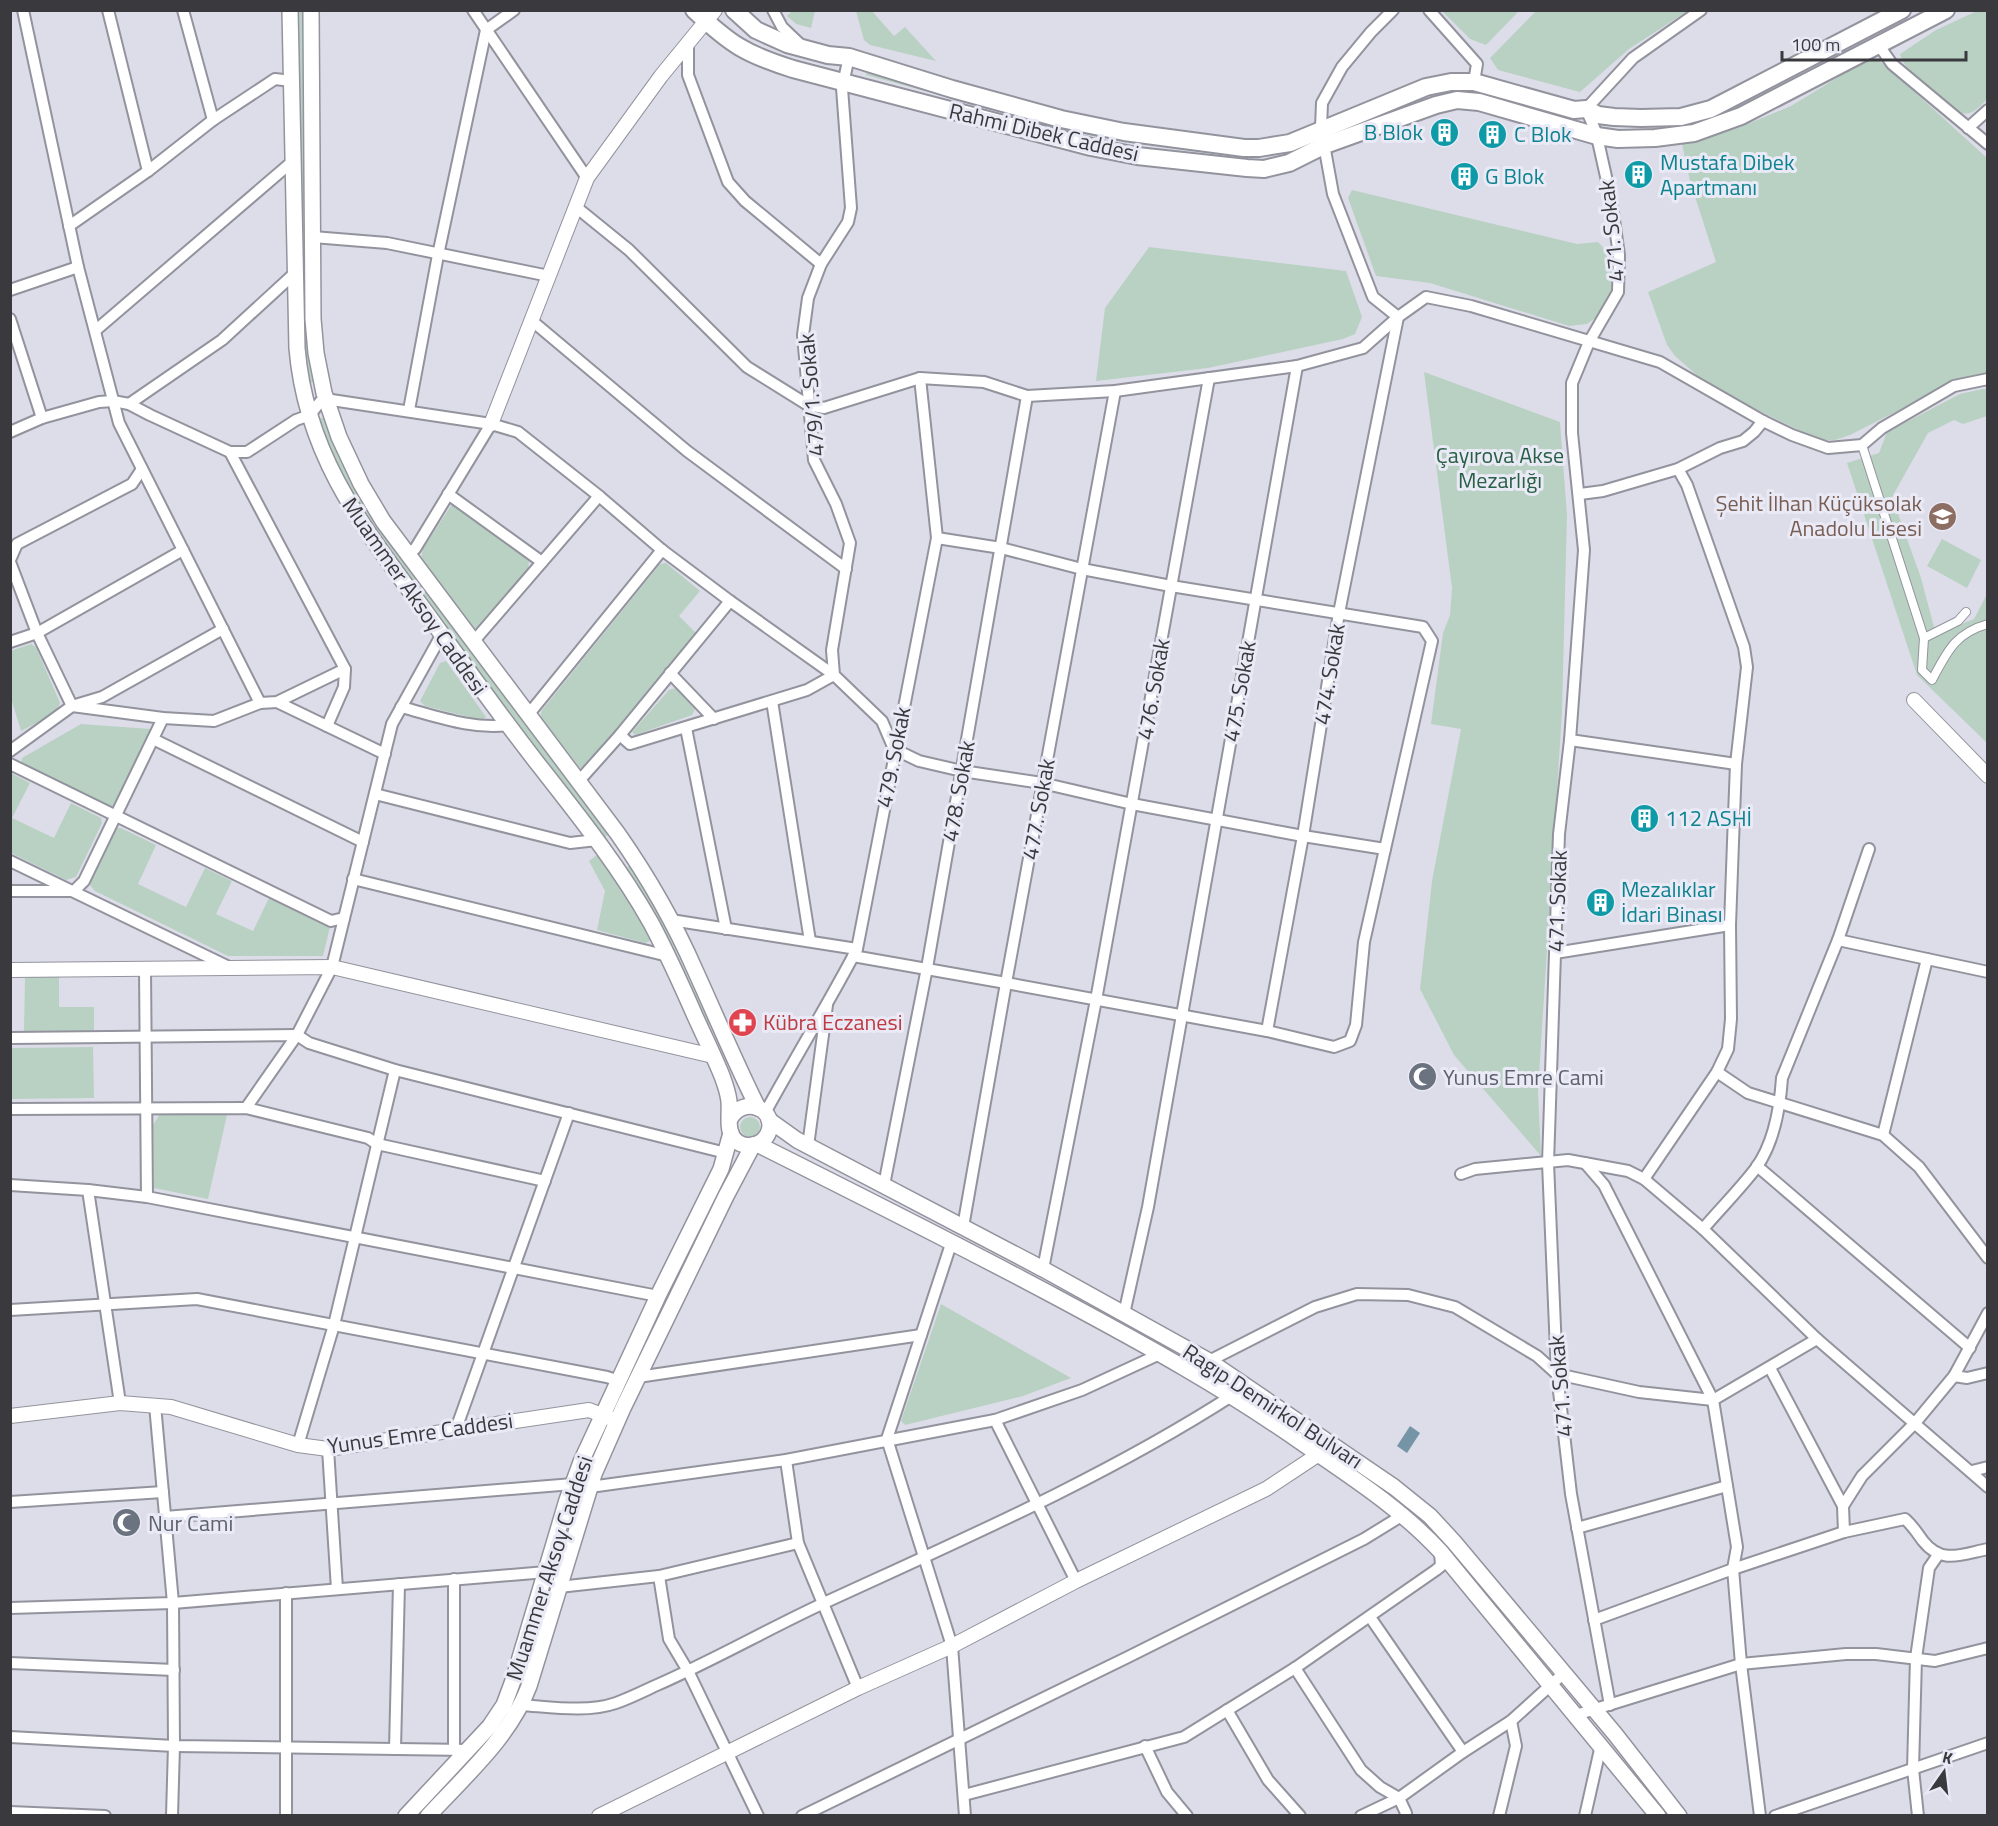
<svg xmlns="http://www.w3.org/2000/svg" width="1998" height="1826" viewBox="0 0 1998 1826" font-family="'Titillium Web',sans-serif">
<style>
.green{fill:#b9d1c2}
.water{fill:#7594a6}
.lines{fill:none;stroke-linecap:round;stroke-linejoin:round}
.pedestrian-casing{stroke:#93939e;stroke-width:10}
.minor-casing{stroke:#93939e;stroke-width:14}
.tertiary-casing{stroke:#93939e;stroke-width:16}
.secondary-casing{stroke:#93939e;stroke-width:18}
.primary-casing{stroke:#93939e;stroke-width:20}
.pedestrian{stroke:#fff;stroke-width:8}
.minor{stroke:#fff;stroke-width:10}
.tertiary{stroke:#fff;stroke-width:14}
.secondary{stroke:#fff;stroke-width:15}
.primary{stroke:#fff;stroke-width:16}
.labels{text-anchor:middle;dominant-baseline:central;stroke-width:6;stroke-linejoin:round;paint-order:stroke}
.street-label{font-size:22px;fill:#3a3a3e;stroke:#eaeaf6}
.culture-label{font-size:22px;fill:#0d838f;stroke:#eaeaf6;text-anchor:start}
.park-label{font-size:22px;fill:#296045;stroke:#eaeaf6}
.education-label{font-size:22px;fill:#785e54;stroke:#eaeaf6;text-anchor:end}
.health-label{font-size:22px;fill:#be3a42;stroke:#eaeaf6;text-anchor:start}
.worship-label{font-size:22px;fill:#5b616d;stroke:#eaeaf6;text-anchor:start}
</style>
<rect width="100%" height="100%" fill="#dddde9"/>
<g class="green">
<path d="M298,11H303L305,137L314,382L309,383L304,348Z"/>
<path d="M792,11H815L811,28L796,24L787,16Z"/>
<path d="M856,11H872L894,36L905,27L936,61L870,45L864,40Z"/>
<path d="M1442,11H1519L1486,45L1470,39Z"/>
<path d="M1536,11L1686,10V12L1629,49L1580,92L1498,70L1490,58Z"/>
<path d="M1977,11H1987V99C1980,106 1973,116 1961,113C1944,99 1905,75 1900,54L1936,30Z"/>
<path d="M1874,58L1885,65L1987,158V375L1960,379L1850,435L1835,440H1819L1743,403L1699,377L1675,356L1667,345L1648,292L1716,262L1690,181L1682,144L1738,128L1791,106L1868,59Z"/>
<path d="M867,71L1087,131L1286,152L1251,156L1190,151L1091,136L866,75Z"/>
<path d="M1352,190L1577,244L1598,242L1615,260L1616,291L1600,315L1587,324L1569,326L1430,283L1376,276L1348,198Z"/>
<path d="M1149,247L1346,271L1362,317L1355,334L1343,339L1208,368L1096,381L1105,308Z"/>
<path d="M1424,372L1560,422L1567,515L1562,712L1538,1092L1541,1156L1454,1055L1420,989L1432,881L1461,729L1431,724L1443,633L1450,615L1452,588Z"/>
<path d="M1982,389H1987V416L1963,424L1954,420L1928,433L1892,497L1921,578L1934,627H1945L1946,630L1974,619L1987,594V743L1917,675L1847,463L1879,453L1887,432L1960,394Z"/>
<path d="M324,417L339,458L376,524L608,835L603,838C548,765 493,692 439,618C390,552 347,498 319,419Z"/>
<path d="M452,504H457L529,561L528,570L484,623L475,630L421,558L423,549Z"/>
<path d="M1942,539L1981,560L1967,588L1927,566Z"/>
<path d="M666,563L700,591L679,616L697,634L587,766L580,768L540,717L542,710L660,564Z"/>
<path d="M31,644L36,647L60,703L56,713L21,731L11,698L10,651Z"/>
<path d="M446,661L486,717L481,720L425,706L420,701L440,663Z"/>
<path d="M676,688L695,709L692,715L635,735L632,732L669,690Z"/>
<path d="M81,724L151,729L153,733L116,805L108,807L21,765L22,758Z"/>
<path d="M11,773L30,783L12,818L54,838L71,803L101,818L102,823L76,877L66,880L11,853Z"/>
<path d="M117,828H121L156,845L138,884L186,907L205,868L232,881L216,914L253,931L269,898L330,927L323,956H228L95,891L89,884Z"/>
<path d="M598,854L652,940L645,943L597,930L605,891L589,861Z"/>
<path d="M630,866L660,917L710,1024L706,1026L648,905L626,868Z"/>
<path d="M25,976H59V1007H94V1031H24Z"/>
<path d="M93,1047L94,1098L11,1099V1048Z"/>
<path d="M160,1114L227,1115L208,1199L154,1188L153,1125Z"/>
<circle cx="750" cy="1127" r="10"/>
<path d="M941,1304L1071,1378L1023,1396L905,1425L901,1421Z"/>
</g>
<path class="water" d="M1410,1426L1420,1433L1407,1453L1397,1446Z"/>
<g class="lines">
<defs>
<g id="pedestrian">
<path d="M1862,445L1924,638L1922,670L1932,680C1947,652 1955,633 1988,624"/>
<path d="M1924,638L1958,621L1966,612"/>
</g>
<g id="minor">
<path d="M23,10L78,267L119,423L260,703"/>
<path d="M108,10L148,171"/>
<path d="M183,10L213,120"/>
<path d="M473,10L587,178"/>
<path d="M773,10L782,27L802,46"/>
<path d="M1393,10L1371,32L1342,67L1322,103L1321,128L1333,194L1373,297L1398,317"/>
<path d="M1429,10L1477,64L1474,82"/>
<path d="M688,43V75L728,182L745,201L821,264"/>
<path d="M1878,44L1892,64L1988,144"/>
<path d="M849,57L842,88L851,208L848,222L821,264L808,298L803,335L814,460L836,504L850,543L832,650L834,675L882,721L894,749"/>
<path d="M1968,128L1988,110"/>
<path d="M576,207L629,250L747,367L808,405L824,408L920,378L984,382L1027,396L1115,391L1297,366L1363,348L1398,317L1426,297L1471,306L1660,362L1763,421L1792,435L1828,448L1862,445L1882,428L1954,386L1988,379"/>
<path d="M69,226L148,171L213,120L275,79L291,81"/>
<path d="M313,237L387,243L549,276"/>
<path d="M10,290L78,267"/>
<path d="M10,319L42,418"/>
<path d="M531,320L687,451L846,569"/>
<path d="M96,330L293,161"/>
<path d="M129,404L222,340L295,273"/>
<path d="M409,410L438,255L486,30L514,10"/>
<path d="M10,432L42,418L99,402L113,401L129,404L150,415L230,452L345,669L277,702L260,703L214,721L163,718L72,706L37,633L10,562"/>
<path d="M230,452H247L296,420L310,415L320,402L325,399L491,424L518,432L599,496L662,550L730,601L834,675L807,690L630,744L620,735"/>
<path d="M448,494L542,562"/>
<path d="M1580,494L1603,491L1678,469L1720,448L1743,441L1754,432L1763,421"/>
<path d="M407,553L415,549L491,424"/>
<path d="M10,560L17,544L132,484L142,469"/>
<path d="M474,641L599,496"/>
<path d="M10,642L37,633L183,550"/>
<path d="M670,673L714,719"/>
<path d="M772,701L810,941"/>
<path d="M277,702L385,754"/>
<path d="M401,707C436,716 472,730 508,725"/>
<path d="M528,715L662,550"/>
<path d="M327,726L344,687L345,669"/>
<path d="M686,728L726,929"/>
<path d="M153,739L363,842"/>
<path d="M1570,740L1736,764"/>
<path d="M894,749L919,761L962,771L1042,783L1132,804L1303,836L1385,849"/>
<path d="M10,751L72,706L102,697L223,629"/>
<path d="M10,764L331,921L344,918"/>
<path d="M578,782L620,735L730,601"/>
<path d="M375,794L570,843L597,840"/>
<path d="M10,861L229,967"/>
<path d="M353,879L668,956"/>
<path d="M10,891H74L84,881L163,718"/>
<path d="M671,920L857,949"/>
<path d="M1838,940L1988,972"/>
<path d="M1555,953L1730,925"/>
<path d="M853,956L1006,983L1267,1031L1334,1047L1350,1041L1356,1025L1364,942L1432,641L1423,627L1171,586L1082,569L1001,548L937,538"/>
<path d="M145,969L147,1197"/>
<path d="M1267,1031L1303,836L1339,613L1398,317"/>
<path d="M10,1038L297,1035L309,1043L395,1070L726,1153"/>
<path d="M1717,1072L1748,1093L1883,1135L1919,1167L1988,1258"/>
<path d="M246,1108L297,1035L332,967L392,724L442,634"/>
<path d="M10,1109L246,1108L368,1138L377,1144L545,1181"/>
<path d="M765,1113C795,1058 828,1004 857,949L937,538L920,378"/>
<path d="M1883,1135L1927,959"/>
<path d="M808,1146L827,1005"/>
<path d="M1585,1163L1604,1185L1713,1400L1737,1547L1733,1569L1741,1664L1760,1816"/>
<path d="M1757,1166L1970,1348"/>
<path d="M1461,1174L1475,1169L1568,1160L1628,1171L1644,1179L1703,1229L1817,1339L1988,1487"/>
<path d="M1644,1179L1717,1072L1728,1049L1731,1019L1730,925L1733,842L1736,764L1747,667L1744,647L1687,485L1678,469"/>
<path d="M10,1185L88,1190L147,1197L658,1296"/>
<path d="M884,1185L927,968L1027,396"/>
<path d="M88,1190L120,1403"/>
<path d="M963,1227L1006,983L1115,391"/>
<path d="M1703,1229C1720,1209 1740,1189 1756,1168C1774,1143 1780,1108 1782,1078L1838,940L1869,849"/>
<path d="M952,1241L887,1439L952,1646L965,1816"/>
<path d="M1043,1269L1096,1000L1209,378"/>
<path d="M10,1310L197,1299L607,1377L619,1381"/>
<path d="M1124,1314L1148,1207L1297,366"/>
<path d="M1209,1361L1315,1307L1357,1294L1408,1295L1455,1307L1537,1356L1557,1374L1639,1392L1713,1400L1817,1339"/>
<path d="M1770,1368L1843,1506L1844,1532"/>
<path d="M1954,1376L1967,1378L1988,1373"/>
<path d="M638,1377L921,1335"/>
<path d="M155,1405L173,1603L174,1746L172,1816"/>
<path d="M995,1420L1076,1581"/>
<path d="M456,1429L569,1113"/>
<path d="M298,1445L334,1325L395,1070"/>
<path d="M328,1449L337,1589"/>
<path d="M786,1460L798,1543L858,1688"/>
<path d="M1972,1471L1988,1467"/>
<path d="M590,1487L786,1460L995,1420L1082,1390L1162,1353"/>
<path d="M10,1502L163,1492"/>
<path d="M1843,1506L1862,1476L1915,1423L1954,1376L1988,1313"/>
<path d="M165,1517L573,1484"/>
<path d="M1577,1528L1727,1486"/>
<path d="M659,1576L669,1639L688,1671L758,1816"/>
<path d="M559,1587L659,1576L798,1543"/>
<path d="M286,1593V1816"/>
<path d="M10,1608L173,1603L546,1572"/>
<path d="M1370,1617L1463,1752"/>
<path d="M1594,1620L1733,1569L1844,1532L1905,1519C1913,1526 1917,1533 1923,1541C1942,1565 1962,1554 1988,1549"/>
<path d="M10,1663L174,1670"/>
<path d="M1295,1668L1361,1770L1380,1787L1399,1798L1406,1813L1405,1816"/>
<path d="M521,1705C551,1707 587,1713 616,1703C630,1698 644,1691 657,1685C714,1660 768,1629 824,1603C963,1539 1104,1478 1233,1395"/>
<path d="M1610,1705L1571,1494L1557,1374L1548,1163L1559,834L1570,740L1584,550L1572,433V383L1589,342L1618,292L1619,255L1611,199L1596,132L1586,109L1633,58L1701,10"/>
<path d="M1227,1710L1268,1780L1300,1816"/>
<path d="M1576,1715L1741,1664L1846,1654H1876L1935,1661L1988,1648"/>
<path d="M10,1737L174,1746L468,1750"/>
<path d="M1145,1746L1167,1792L1187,1816"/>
<path d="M395,1749L399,1584"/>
<path d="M454,1750V1579"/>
<path d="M964,1795L1184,1737L1295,1668L1436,1570L1441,1566L1440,1552"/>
<path d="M10,1812L105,1816"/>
<path d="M802,1816L1128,1657L1364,1539L1403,1515"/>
<path d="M1361,1816L1399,1798L1463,1752L1511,1721L1564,1673"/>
<path d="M1499,1816L1516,1746L1511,1721"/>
<path d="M1585,1816L1601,1745"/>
<path d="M1775,1816L1988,1743"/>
<path d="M1918,1816L1913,1769L1916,1658L1929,1568L1938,1555"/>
</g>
<g id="tertiary">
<path d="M491,424L587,178L661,76L715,10"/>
<path d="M1914,700L1988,776"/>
<path d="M10,970L332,967L713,1056"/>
<path d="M10,1416L120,1403L171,1407L298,1445L328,1449L589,1410L612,1419"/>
<path d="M599,1816L858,1688L952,1646L1076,1581L1266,1489L1319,1454"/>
</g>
<g id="secondary">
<path d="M290,10L297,348C306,456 363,527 425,611C462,662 499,714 538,764C578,815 619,866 651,923C667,953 681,984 695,1016C704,1036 714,1056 722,1076C725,1084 728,1093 729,1101C730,1112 727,1127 732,1136C741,1151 764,1147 769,1131C776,1107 742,1096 730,1119"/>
<path d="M311,10L313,319L316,353L324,393L339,437L361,484L383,521L618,834C648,877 674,922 695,970C716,1016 735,1062 758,1108"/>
<path d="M769,1120L797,1140L1043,1269L1209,1361L1394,1487L1430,1516L1454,1542L1615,1734L1679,1816"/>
<path d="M757,1144C857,1194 957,1244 1056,1297C1142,1343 1226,1389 1305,1445C1353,1478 1401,1509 1440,1551L1658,1816"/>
<path d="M406,1816L490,1726L504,1705L514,1678L567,1500L581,1462L658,1296L721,1169L731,1133"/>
<path d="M428,1816C465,1776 510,1737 529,1686L594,1474L623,1408L726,1196L753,1145"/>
</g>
<g id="primary">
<path d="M694,10C730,44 745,54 793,69L1091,147L1137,156L1247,168L1264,169L1289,163L1325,145L1436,105L1457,100L1479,102L1597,136L1618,139L1655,138L1694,133L1741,116L1946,10"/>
<path d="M734,10L756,30L787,44L828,55L849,57L952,89L1061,119L1124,132L1244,148H1259L1290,143L1426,87L1451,82H1474L1574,110L1586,109L1598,115L1614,117L1641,118L1681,117L1711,109L1902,10"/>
</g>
</defs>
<use href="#pedestrian" class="pedestrian-casing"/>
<use href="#minor" class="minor-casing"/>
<use href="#tertiary" class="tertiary-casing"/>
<use href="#secondary" class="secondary-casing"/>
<use href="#primary" class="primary-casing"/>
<use href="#pedestrian" class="pedestrian"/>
<use href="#minor" class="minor"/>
<use href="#tertiary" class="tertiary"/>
<use href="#secondary" class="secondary"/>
<use href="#primary" class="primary"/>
</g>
<defs>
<symbol id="building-disc" viewBox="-11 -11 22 22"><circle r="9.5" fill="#0f9aa8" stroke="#eaeaf6"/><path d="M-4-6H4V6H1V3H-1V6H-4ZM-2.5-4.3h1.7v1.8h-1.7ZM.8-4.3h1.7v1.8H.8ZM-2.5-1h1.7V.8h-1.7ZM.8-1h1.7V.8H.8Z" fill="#fff"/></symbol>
<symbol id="school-disc" viewBox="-11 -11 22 22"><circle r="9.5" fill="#8d6e63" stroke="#eaeaf6"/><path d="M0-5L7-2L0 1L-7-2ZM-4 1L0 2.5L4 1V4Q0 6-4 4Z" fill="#fff"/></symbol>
<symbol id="pharmacy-disc" viewBox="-11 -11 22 22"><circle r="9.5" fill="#e0444e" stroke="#eaeaf6"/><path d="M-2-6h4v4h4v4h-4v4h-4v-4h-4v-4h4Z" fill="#fff"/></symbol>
<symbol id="mosque-disc" viewBox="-11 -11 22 22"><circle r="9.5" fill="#6b7280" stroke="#eaeaf6"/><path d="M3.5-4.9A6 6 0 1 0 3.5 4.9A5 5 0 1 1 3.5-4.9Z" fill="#fff"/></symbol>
</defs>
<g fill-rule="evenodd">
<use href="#building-disc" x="1428" y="116" width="33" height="33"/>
<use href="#building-disc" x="1476" y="118" width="33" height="33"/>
<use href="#building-disc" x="1622" y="158" width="33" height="33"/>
<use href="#building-disc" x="1448" y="160" width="33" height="33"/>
<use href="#school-disc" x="1926" y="500" width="33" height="33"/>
<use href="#building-disc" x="1628" y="802" width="33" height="33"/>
<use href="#building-disc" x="1584" y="886" width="33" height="33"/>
<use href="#pharmacy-disc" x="726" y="1006" width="33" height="33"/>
<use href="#mosque-disc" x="1406" y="1060" width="33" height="33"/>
<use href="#mosque-disc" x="110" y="1506" width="33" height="33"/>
</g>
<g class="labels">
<g class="street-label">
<text transform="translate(1044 132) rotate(13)">Rahmi Dibek Caddesi</text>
<text transform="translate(1611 231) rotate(-96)">471. Sokak</text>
<text transform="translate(811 395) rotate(-95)">479/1. Sokak</text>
<text transform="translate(415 596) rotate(55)">Muammer Aksoy Caddesi</text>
<text transform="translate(1329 674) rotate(-81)">474. Sokak</text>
<text transform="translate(1153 689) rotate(-80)">476. Sokak</text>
<text transform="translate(1239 691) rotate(-80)">475. Sokak</text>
<text transform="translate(893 757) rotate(-79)">479. Sokak</text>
<text transform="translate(958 791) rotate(-80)">478. Sokak</text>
<text transform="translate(1038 809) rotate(-80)">477. Sokak</text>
<text transform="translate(1557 901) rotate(-88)">471. Sokak</text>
<text transform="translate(1560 1386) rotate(-95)">471. Sokak</text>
<text transform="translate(1273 1406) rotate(33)">Ragıp Demirkol Bulvarı</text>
<text transform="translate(420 1433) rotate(-8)">Yunus Emre Caddesi</text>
<text transform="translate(549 1568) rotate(-72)">Muammer Aksoy Caddesi</text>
</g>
<g class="culture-label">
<text x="1423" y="132" text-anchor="end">B Blok</text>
<text x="1514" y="134">C Blok</text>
<text x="1660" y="162">Mustafa Dibek<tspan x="1660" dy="25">Apartmanı</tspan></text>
<text x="1485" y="176">G Blok</text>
<text x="1665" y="818">112 ASHİ</text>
<text x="1621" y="889">Mezalıklar<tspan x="1621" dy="25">İdari Binası</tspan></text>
</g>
<g class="park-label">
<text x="1500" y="455">Çayırova Akse<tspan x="1500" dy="25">Mezarlığı</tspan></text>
</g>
<g class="education-label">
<text x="1922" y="503">Şehit İlhan Küçüksolak<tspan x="1922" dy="25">Anadolu Lisesi</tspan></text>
</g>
<g class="health-label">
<text x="763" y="1022">Kübra Eczanesi</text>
</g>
<g class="worship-label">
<text x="1443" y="1077">Yunus Emre Cami</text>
<text x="148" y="1523">Nur Cami</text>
</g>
</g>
<rect width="1998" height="1826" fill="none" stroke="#3a3a3e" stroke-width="24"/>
<g transform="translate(1944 1772) rotate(14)" stroke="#eaeaf6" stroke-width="4.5" paint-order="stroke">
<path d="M0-4.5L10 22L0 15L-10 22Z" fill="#3a3a3e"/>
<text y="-9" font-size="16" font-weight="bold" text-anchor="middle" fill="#3a3a3e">K</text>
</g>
<path d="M1782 51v9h184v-9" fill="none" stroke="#3a3a3e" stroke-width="3"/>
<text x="1791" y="51" font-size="18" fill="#3a3a3e" stroke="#eaeaf6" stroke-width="4.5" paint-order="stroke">100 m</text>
</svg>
